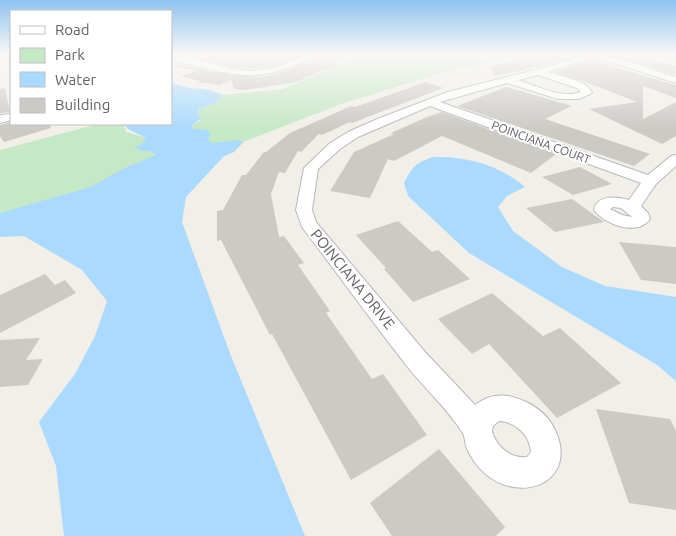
<svg xmlns="http://www.w3.org/2000/svg" width="676" height="536" viewBox="0 0 676 536" font-family="Ubuntu,sans-serif">
<style>
.green{fill:#c5e8c5}
.water{fill:#aadaff}
.building{fill:#cccac5}
.lines{fill:none;stroke-linecap:round;stroke-linejoin:round}
.minor-casing{stroke:#b5b8bc;stroke-width:2}
.minor{fill:#fff;fill-rule:evenodd}
.labels{text-anchor:middle;dominant-baseline:central;stroke-width:4;stroke-linejoin:round;paint-order:stroke}
.far-street-label{font-size:12px;fill:#5f6368;stroke:#fff}
.street-label{font-size:15px;fill:#5f6368;stroke:#fff}
</style>
<rect width="100%" height="100%" fill="#f1efe8"/>
<path class="green" d="M361,55H522L441,73L341,104L243,142L239,147L224,156L0,237V150L98,124H126L124,127L126,132L157,141L193,129L192,126L200,121L198,115L199,109L217,102L222,95L283,89Z"/>
<g class="water">
<path d="M171,81C185,92 207,85 222,95L217,102L199,109L198,115L201,118L192,126L193,129L208,130L210,134L208,140L212,143L239,140L243,142L234,152L224,156L186,197L182,222L231,356L305,536H64L56,466L39,422L75,374L95,336L107,301L82,270L24,236L0,237V213L90,187L127,167L156,155C150,149 141,153 135,147L142,144L146,138L128,129L124,124H171Z"/>
<path d="M433,157C466,156 500,165 525,187L507,196L498,207L513,231L562,267L605,286L676,297V381L657,365L469,253L408,196L404,183C413,166 415,163 433,157Z"/>
</g>
<g class="building">
<path d="M212,55H303L276,65L253,69L232,67L201,58Z"/>
<path d="M320,55H349L334,62L340,63L296,82L247,90L234,89L231,80L220,85L198,82L200,81L181,76L196,71L175,66L181,65L231,75L260,77L276,74L304,64Z"/>
<path d="M515,55H580L537,67L495,76L491,66L514,61Z"/>
<path d="M604,55H634L656,60L676,66V75L632,61Z"/>
<path d="M591,60L676,85V98L643,86V119L676,102V136L662,144L589,109L637,102L583,81L554,72Z"/>
<path d="M426,82L443,88L352,123L350,122L322,135L319,134L301,152L298,151L285,173L279,172L271,194L279,237L284,236L304,263L298,265L330,311L326,313L372,379L383,374L427,435L351,480L272,334L270,335L221,240L217,241V211L223,210L242,175H246L264,152H266L290,133L351,106L355,107Z"/>
<path d="M506,87L572,106L545,119L650,154L634,166L457,106Z"/>
<path d="M5,88L10,112L0,113V89Z"/>
<path d="M442,112L556,154L531,173L442,136L394,161L388,159L370,198L330,191L354,152L394,134L391,133L427,117Z"/>
<path d="M11,122V124H50L51,128L4,142L0,136V125Z"/>
<path d="M580,167L612,184L573,195L542,177Z"/>
<path d="M572,199L604,222L555,232L526,208Z"/>
<path d="M398,221L432,252L438,250L470,279L413,302L384,269L386,268L356,235Z"/>
<path d="M619,242L676,247V284L641,280Z"/>
<path d="M45,274L55,285L65,280L76,293L0,333V295Z"/>
<path d="M492,293L543,336L560,328L621,383L557,418L489,344L472,354L438,319Z"/>
<path d="M40,338L26,360L43,359L28,385L0,387V340Z"/>
<path d="M596,409L670,419L676,431V510L629,503Z"/>
<path d="M439,449L505,527L496,536H392L370,503Z"/>
</g>
<g class="lines">
<defs>
<g id="minor">
<path d="M11,55V59L0,60V56Z"/>
<path d="M307,55H318C312,60 301,63 293,66C243,86 220,68 171,61V56L197,59L232,69L253,71L276,67Z"/>
<path d="M586,55C616,55 647,68 676,77V83L620,65L591,58L547,72C560,76 588,80 592,93L579,99H558L507,83L440,102L648,175L671,156L676,155V166L656,184L641,206L648,213L650,219C637,237 604,224 594,210C597,194 617,197 629,200L641,183L430,106L358,137L340,149L318,169L312,210L316,222L425,352L475,405C491,393 506,393 524,401C538,407 550,418 556,432C582,494 492,512 466,446C465,442 465,436 462,432C447,408 424,388 406,365C371,320 337,273 302,227L296,210L304,168L330,143L350,131L380,118L448,92L535,70ZM538,75L577,88L581,92C561,99 537,86 518,80ZM613,207L621,208L632,217L622,215L610,209ZM499,421C515,422 530,435 531,452L527,457C510,459 496,446 492,431L493,426Z"/>
<path d="M11,114V120L0,123V115Z"/>
</g>
</defs>
<use href="#minor" class="minor-casing"/>
<use href="#minor" class="minor"/>
</g>
<linearGradient id="sky" x2="0" y2="1"><stop stop-color="#8fc3f1"/><stop offset="0.42" stop-color="#f9f8f5"/><stop offset="1" stop-color="#f9f8f5" stop-opacity="0"/></linearGradient>
<rect width="676" height="130" fill="url(#sky)"/>
<g class="labels">
<g class="far-street-label">
<text transform="translate(541 142) rotate(20)">POINCIANA COURT</text>
</g>
<g class="street-label">
<text transform="translate(353 279) rotate(51)">POINCIANA DRIVE</text>
</g>
</g>
<rect x="10" y="10" width="162" height="115" fill="#ffffff" stroke="#bfc1c3"/>
<rect x="20" y="26" width="25" height="8" fill="#ffffff" stroke="#bfc1c3"/>
<text x="55" y="35" font-size="15" fill="#5f6368">Road</text>
<rect x="20" y="48" width="25" height="15" fill="#c5e8c5" stroke="#bfc1c3"/>
<text x="55" y="60" font-size="15" fill="#5f6368">Park</text>
<rect x="20" y="72" width="25" height="15" fill="#aadaff" stroke="#bfc1c3"/>
<text x="55" y="85" font-size="15" fill="#5f6368">Water</text>
<rect x="20" y="98" width="25" height="15" fill="#cccac5" stroke="#bfc1c3"/>
<text x="55" y="110" font-size="15" fill="#5f6368">Building</text>
</svg>
